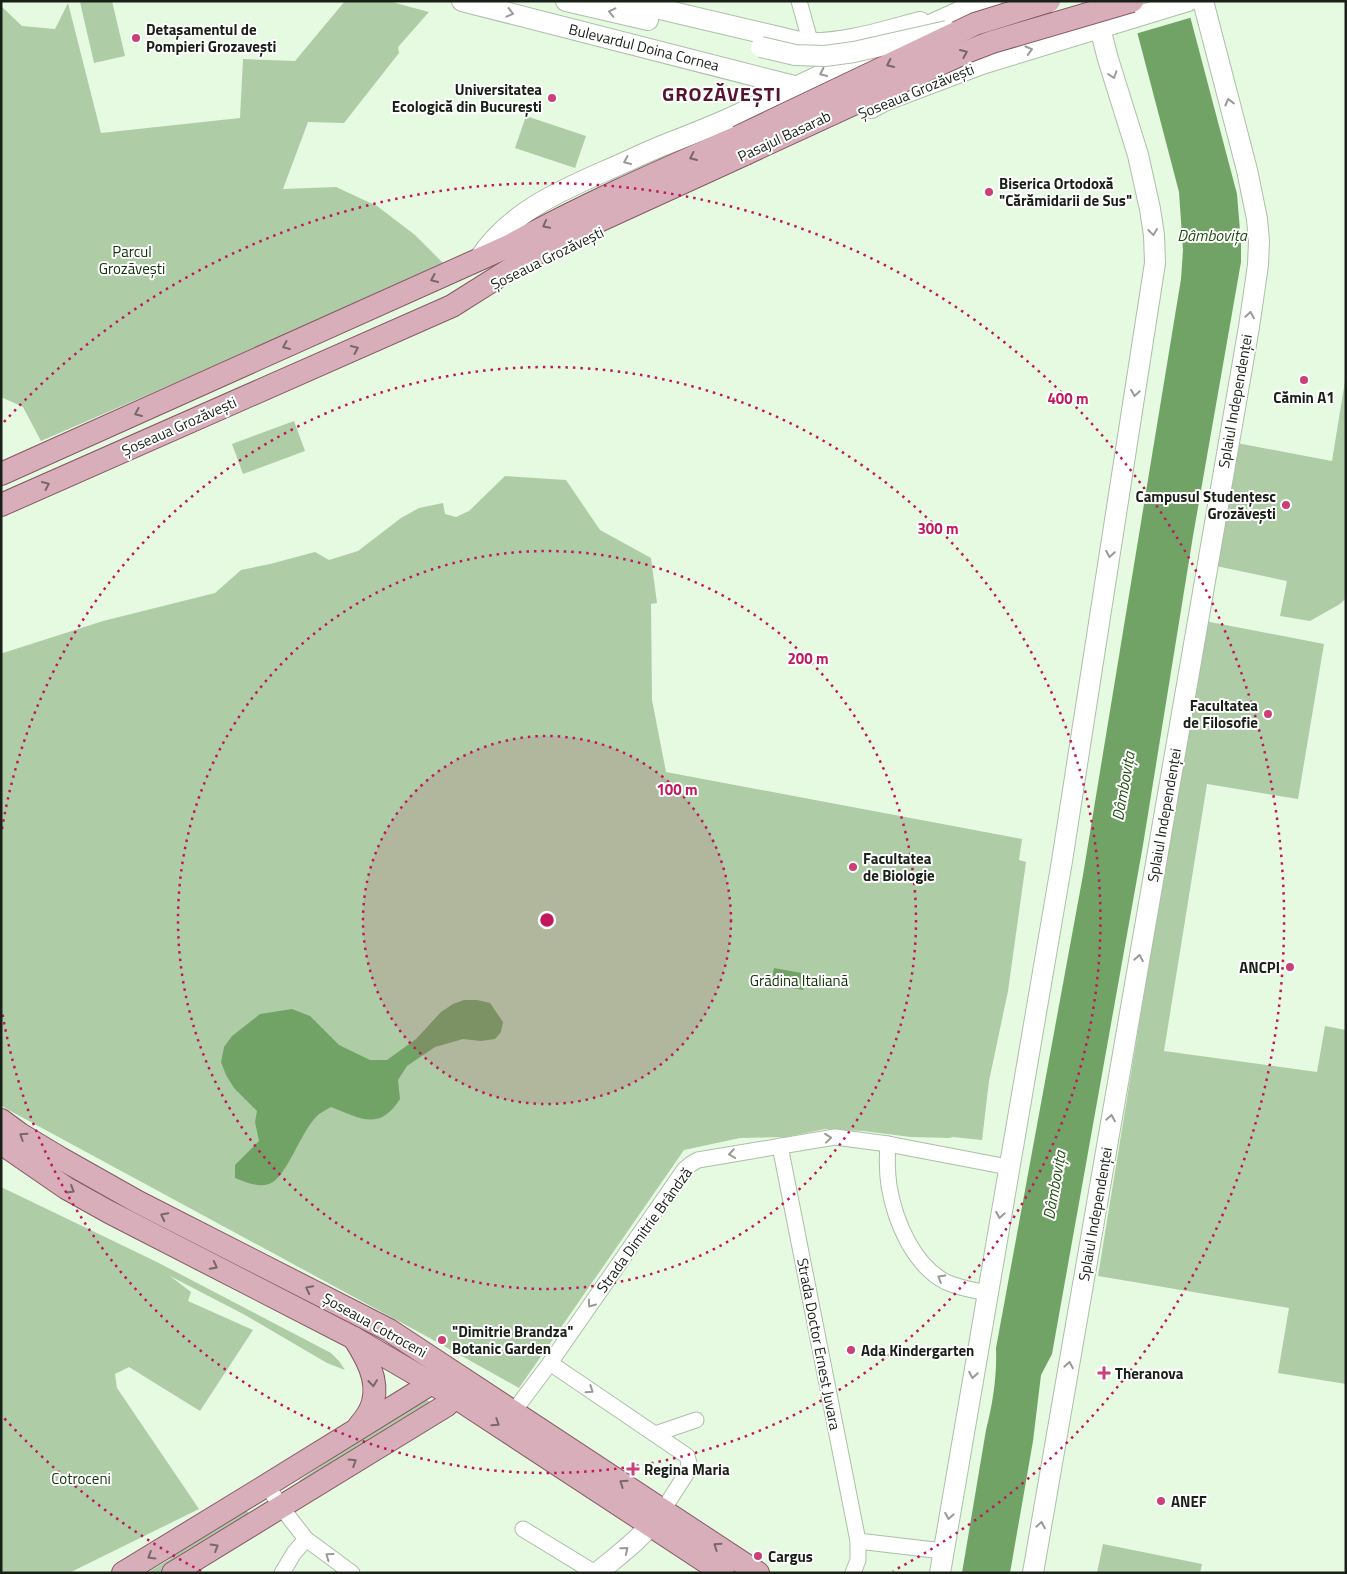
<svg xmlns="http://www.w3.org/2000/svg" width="1347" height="1574" viewBox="0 0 1347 1574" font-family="'Titillium Web',sans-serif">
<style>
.green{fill:#aecda6}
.water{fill:#72a366}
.pier{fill:#e6f9e1}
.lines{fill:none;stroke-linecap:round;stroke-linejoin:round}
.street-casing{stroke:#acbfa8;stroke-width:17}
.secondary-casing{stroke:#acbfa8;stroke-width:22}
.primary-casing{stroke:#865964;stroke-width:24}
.street{stroke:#fff;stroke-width:15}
.secondary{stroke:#fff;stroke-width:20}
.primary{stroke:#d9aebb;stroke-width:22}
.secondary-bridge-casing{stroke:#acbfa8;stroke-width:22;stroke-linecap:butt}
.primary-bridge-casing{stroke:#865964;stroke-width:24;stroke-linecap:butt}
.secondary-bridge{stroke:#fff;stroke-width:20}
.primary-bridge{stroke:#d9aebb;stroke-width:22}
.oneway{stroke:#989b97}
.oneway2{stroke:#796769}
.ring{fill:none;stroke:#c2185b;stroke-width:2.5;stroke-dasharray:2.5 5}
.poi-dot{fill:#cb4076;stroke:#fff;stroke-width:2}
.labels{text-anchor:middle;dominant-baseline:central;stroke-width:4;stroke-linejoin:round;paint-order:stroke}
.poi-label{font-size:15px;font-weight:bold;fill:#192017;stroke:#fff;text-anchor:start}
.street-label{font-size:15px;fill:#192017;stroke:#fff}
.park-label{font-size:15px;fill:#123308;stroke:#fff}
.water-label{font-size:16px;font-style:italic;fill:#1e4e0f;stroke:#fff}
.district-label{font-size:20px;font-weight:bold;letter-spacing:1px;fill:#56132d;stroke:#fff}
.centre{fill:#c2185b;stroke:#fff;stroke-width:2.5}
.ring-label{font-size:15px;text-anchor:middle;font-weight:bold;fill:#c2185b;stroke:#fff;stroke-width:4;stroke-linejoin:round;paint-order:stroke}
</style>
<rect width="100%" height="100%" fill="#e6f9e1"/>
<g class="green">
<path d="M83,1H112L125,56L94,63L80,2Z"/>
<path d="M345,1H388L429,12L398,47L399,53L344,123L308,122L283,189L336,187L377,206L415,235L445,265L357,304L41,441L23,407L1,397V6L22,26L55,29L68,3L101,133L240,118L243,59L295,61Z"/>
<path d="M526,116L586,136L575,168L515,148Z"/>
<path d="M1346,375V598L1340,604L1310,621L1280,616L1287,581L1216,566L1237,443L1332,461Z"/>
<path d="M294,421L305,451L243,474L232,444Z"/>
<path d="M505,476L566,480L600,530L651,558L657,603L651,604L652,700L666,772L1022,839L1019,860L1026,862L1008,991L989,1081L982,1140L953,1137L949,1138L911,1137L863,1131L825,1129L786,1137L740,1138L684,1150L519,1388L426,1336L5,1108L1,1105V650L3,653L103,621L215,593L241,570L270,564L315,552L329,560L358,551L401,518L419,508L443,503L445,514L456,517L469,511Z"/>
<path d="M1205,621L1324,644L1298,799L1207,784L1164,1051L1317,1072L1325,1026L1346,1030V1384L1278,1373L1289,1308L1098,1276Z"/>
<path d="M1,1187L157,1262L331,1353L339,1361L345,1370L327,1363L245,1315L170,1276L191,1292L188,1301L253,1330L200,1411L129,1367L115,1374L117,1388L199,1509L69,1573H1Z"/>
<path d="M419,1396L434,1404L299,1484L300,1480L346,1449L354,1437Z"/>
<path d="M245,1508L249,1514L247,1519L161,1573H147L170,1559L180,1544Z"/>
<path d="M1103,1544L1202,1564L1200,1573H1097Z"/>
</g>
<g class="water">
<path d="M1129,1H1186L1237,194L1241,243V262L1193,536L1143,845L1052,1354L1041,1375L1033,1441L1010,1573H962L986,1430C993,1403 997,1376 996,1348L1083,875L1181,279L1183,250L1179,192Z"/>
<path d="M774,968L807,974L803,990L771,984Z"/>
<path d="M464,1000H477L490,1003L503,1022L501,1032L495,1039L481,1041L463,1039L435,1047L407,1066L398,1080L400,1099C379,1132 360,1118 331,1107C327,1109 322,1112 318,1115C301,1130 287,1178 269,1184C258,1188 246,1182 235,1178V1165L259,1141L255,1122L257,1111L234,1088L226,1075L221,1062L224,1047L232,1036L260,1014L292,1009L310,1016L339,1045L370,1060H387L416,1039L441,1012L453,1004Z"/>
</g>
<path class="pier" d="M1126,1H1189L1193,17L1135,34Z"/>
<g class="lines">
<defs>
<g id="street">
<path d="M799,1L811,44"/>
<path d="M888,1144C887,1157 887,1172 889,1186C895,1221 913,1265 946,1282C959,1288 973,1290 987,1293"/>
<path d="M780,1146L858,1541V1560L853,1573"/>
<path d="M550,1363L687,1456L689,1463L688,1471L663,1510"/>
<path d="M514,1411L550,1363L684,1170L691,1164L698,1160L835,1137L888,1144L1008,1167"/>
<path d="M655,1434L696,1420"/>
<path d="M267,1485L281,1507L306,1539L352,1573"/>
<path d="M523,1529L595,1573"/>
<path d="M858,1541L943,1551"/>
<path d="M282,1573L294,1553L306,1539"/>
</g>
<g id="secondary">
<path d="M462,1L802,88"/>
<path d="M566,1L648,20"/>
<path d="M626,1L804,43C843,45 882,32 920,22"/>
<path d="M906,36L963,10L992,1"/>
<path d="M871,108L884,101L982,64L1188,1"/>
<path d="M479,259C508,214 557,192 605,171C624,163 644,153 664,145C690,135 716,125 741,113C784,93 826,72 868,53"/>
<path d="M597,1573C620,1554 643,1537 661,1513"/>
<path d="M940,1573L1062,861L1155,263L1154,235L1150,209L1138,155L1108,59L1093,1"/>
<path d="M1033,1573L1249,327L1258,265L1259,241L1257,219L1247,170L1203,1"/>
</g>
<g id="primary">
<path d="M1,474L509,246C583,205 661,171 738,137"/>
<path d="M1,505L452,306L517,265L568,235L745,154"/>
<path d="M1,1120L20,1134L60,1158L138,1202L389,1330L758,1573"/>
<path d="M1,1143L66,1188L109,1212L354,1338L455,1397L723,1573"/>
<path d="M354,1338C366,1357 379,1379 373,1402C371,1411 365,1419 359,1426"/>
<path d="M123,1573L267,1485L432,1383L439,1372"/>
<path d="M173,1573L447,1405L463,1386"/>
</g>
</defs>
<use href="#street" class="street-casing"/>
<use href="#secondary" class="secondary-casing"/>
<use href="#primary" class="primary-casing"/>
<use href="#street" class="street"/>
<use href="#secondary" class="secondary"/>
<use href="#primary" class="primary"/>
<defs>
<path id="secondary-bridge" d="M761,47L795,55L825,56L854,52L947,31"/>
<g id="primary-bridge">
<path d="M738,137L975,24L1049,1"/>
<path d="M745,154L966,52L992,42L1132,1"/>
</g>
</defs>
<use href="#secondary-bridge" class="secondary-bridge-casing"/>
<use href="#primary-bridge" class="primary-bridge-casing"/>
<use href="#secondary-bridge" class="secondary-bridge"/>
<use href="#primary-bridge" class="primary-bridge"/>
</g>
<defs><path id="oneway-chevron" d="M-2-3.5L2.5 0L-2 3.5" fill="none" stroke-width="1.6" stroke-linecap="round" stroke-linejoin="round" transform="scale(1.25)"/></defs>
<g class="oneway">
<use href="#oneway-chevron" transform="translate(612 12) rotate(-167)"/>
<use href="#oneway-chevron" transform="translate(510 13) rotate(14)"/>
<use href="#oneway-chevron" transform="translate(1029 50) rotate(-16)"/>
<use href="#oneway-chevron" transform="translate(823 73) rotate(155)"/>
<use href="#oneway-chevron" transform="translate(1113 75) rotate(72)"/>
<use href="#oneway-chevron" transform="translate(1229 102) rotate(-104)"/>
<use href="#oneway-chevron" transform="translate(627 161) rotate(156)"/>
<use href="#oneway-chevron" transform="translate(1153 232) rotate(83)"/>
<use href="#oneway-chevron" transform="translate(1250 315) rotate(-81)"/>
<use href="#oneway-chevron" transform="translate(1135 393) rotate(99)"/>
<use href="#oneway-chevron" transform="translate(1110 554) rotate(99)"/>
<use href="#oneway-chevron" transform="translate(1139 958) rotate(-80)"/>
<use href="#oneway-chevron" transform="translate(1111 1118) rotate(-80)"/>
<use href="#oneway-chevron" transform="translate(828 1138) rotate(-6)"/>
<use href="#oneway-chevron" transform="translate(732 1154) rotate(171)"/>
<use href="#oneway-chevron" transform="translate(1000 1215) rotate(100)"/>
<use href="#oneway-chevron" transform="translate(941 1278) rotate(-149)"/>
<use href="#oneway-chevron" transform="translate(591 1304) rotate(125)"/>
<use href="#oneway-chevron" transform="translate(1069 1365) rotate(-80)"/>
<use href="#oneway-chevron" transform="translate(973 1375) rotate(100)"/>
<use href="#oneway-chevron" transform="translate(590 1390) rotate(34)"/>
<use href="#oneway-chevron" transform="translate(949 1516) rotate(100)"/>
<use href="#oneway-chevron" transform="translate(1041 1525) rotate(-80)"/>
<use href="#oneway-chevron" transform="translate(625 1550) rotate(-39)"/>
<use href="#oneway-chevron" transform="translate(329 1556) rotate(-144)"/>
</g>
<g class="oneway2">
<use href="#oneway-chevron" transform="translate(964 53) rotate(-23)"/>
<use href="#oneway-chevron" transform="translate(890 64) rotate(155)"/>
<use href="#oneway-chevron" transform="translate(693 157) rotate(156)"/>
<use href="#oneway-chevron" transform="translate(546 225) rotate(152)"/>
<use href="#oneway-chevron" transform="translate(434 279) rotate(156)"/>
<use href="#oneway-chevron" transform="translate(286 346) rotate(156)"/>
<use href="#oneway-chevron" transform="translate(355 349) rotate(-24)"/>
<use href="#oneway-chevron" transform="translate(138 413) rotate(156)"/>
<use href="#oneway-chevron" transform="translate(46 485) rotate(-24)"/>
<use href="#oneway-chevron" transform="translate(23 1136) rotate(-147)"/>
<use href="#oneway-chevron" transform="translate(71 1190) rotate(31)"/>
<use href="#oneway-chevron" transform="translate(164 1216) rotate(-153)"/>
<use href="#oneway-chevron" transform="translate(214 1266) rotate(27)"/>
<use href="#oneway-chevron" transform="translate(309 1289) rotate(-153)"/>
<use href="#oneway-chevron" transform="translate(373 1383) rotate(84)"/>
<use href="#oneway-chevron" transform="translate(496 1423) rotate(33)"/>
<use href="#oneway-chevron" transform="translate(353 1462) rotate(-32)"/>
<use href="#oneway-chevron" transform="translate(623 1483) rotate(-146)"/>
<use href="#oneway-chevron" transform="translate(717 1546) rotate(-146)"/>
<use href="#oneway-chevron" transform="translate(215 1547) rotate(-31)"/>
<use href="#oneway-chevron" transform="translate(151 1556) rotate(149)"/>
</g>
<circle cx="547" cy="920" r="184" fill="#c2185b" fill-opacity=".12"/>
<g class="ring">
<circle cx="547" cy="920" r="184"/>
<circle cx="547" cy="920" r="369"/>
<path d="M2 829A553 553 0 1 1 2 1011"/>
<path d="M201 1571A737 737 0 0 1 4 1418M4 422A737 737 0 1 1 893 1571"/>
</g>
<g class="poi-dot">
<circle cx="136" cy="38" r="5"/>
<circle cx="552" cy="98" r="5"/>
<circle cx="989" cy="192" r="5"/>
<circle cx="1304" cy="380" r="5"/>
<circle cx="1286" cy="505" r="5"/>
<circle cx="1268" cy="714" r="5"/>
<circle cx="853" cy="867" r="5"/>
<circle cx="1290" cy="967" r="5"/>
<circle cx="442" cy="1340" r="5"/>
<circle cx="851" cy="1350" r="5"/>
<path d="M1101.5 1365.5h5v5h5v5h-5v5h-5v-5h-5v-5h5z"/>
<path d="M630.5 1461.5h5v5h5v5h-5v5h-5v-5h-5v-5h5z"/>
<circle cx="1161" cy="1501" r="5"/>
<circle cx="758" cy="1556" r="5"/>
</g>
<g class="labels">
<g class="poi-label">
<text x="146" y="29">Detașamentul de<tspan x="146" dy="17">Pompieri Grozavești</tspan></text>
<text x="542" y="89" text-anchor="end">Universitatea<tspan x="542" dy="17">Ecologică din București</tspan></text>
<text x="999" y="183">Biserica Ortodoxă<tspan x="999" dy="17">"Cărămidarii de Sus"</tspan></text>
<text x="1304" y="397" text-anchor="middle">Cămin A1</text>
<text x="1276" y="496" text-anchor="end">Campusul Studențesc<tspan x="1276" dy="17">Grozăvești</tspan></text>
<text x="1258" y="705" text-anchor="end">Facultatea<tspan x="1258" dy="17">de Filosofie</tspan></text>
<text x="863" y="858">Facultatea<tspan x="863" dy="17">de Biologie</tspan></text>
<text x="1280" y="967" text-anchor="end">ANCPI</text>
<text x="452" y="1331">"Dimitrie Brandza"<tspan x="452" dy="17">Botanic Garden</tspan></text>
<text x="861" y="1350">Ada Kindergarten</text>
<text x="1115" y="1373">Theranova</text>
<text x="644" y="1469">Regina Maria</text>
<text x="1171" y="1501">ANEF</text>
<text x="768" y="1556">Cargus</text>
</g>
<g class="street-label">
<text transform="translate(644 47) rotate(14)">Bulevardul Doina Cornea</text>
<text transform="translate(916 91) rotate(-22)">Șoseaua Grozăvești</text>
<text transform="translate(784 136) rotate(-25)">Pasajul Basarab</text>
<text transform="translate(547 258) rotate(-26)">Șoseaua Grozăvești</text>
<text transform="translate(1235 401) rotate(-80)">Splaiul Independenței</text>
<text transform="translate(179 426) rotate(-24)">Șoseaua Grozăvești</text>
<text transform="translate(1164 815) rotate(-80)">Splaiul Independenței</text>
<text transform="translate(1095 1214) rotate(-80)">Splaiul Independenței</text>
<text transform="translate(644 1230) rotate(-54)">Strada Dimitrie Brândză</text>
<text transform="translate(375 1325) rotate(29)">Șoseaua Cotroceni</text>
<text transform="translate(819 1344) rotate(79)">Strada Doctor Ernest Juvara</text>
</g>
<g class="park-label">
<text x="132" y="251">Parcul<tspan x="132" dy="17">Grozăvești</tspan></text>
<text x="799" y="980">Grădina Italiană</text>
<text x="81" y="1478">Cotroceni</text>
</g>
<g class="water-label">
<text x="1212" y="235">Dâmbovița</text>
<text transform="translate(1123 786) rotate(-80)">Dâmbovița</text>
<text transform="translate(1054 1185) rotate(-80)">Dâmbovița</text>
</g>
<g class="district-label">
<text x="722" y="93">GROZĂVEŞTI</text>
</g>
</g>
<circle cx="547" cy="920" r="8" class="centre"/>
<g class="ring-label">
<text x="1068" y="404">400 m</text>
<text x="938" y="534">300 m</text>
<text x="808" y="664">200 m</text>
<text x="677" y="795">100 m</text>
</g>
<rect width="1347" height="1574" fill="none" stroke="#192017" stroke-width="5"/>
</svg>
